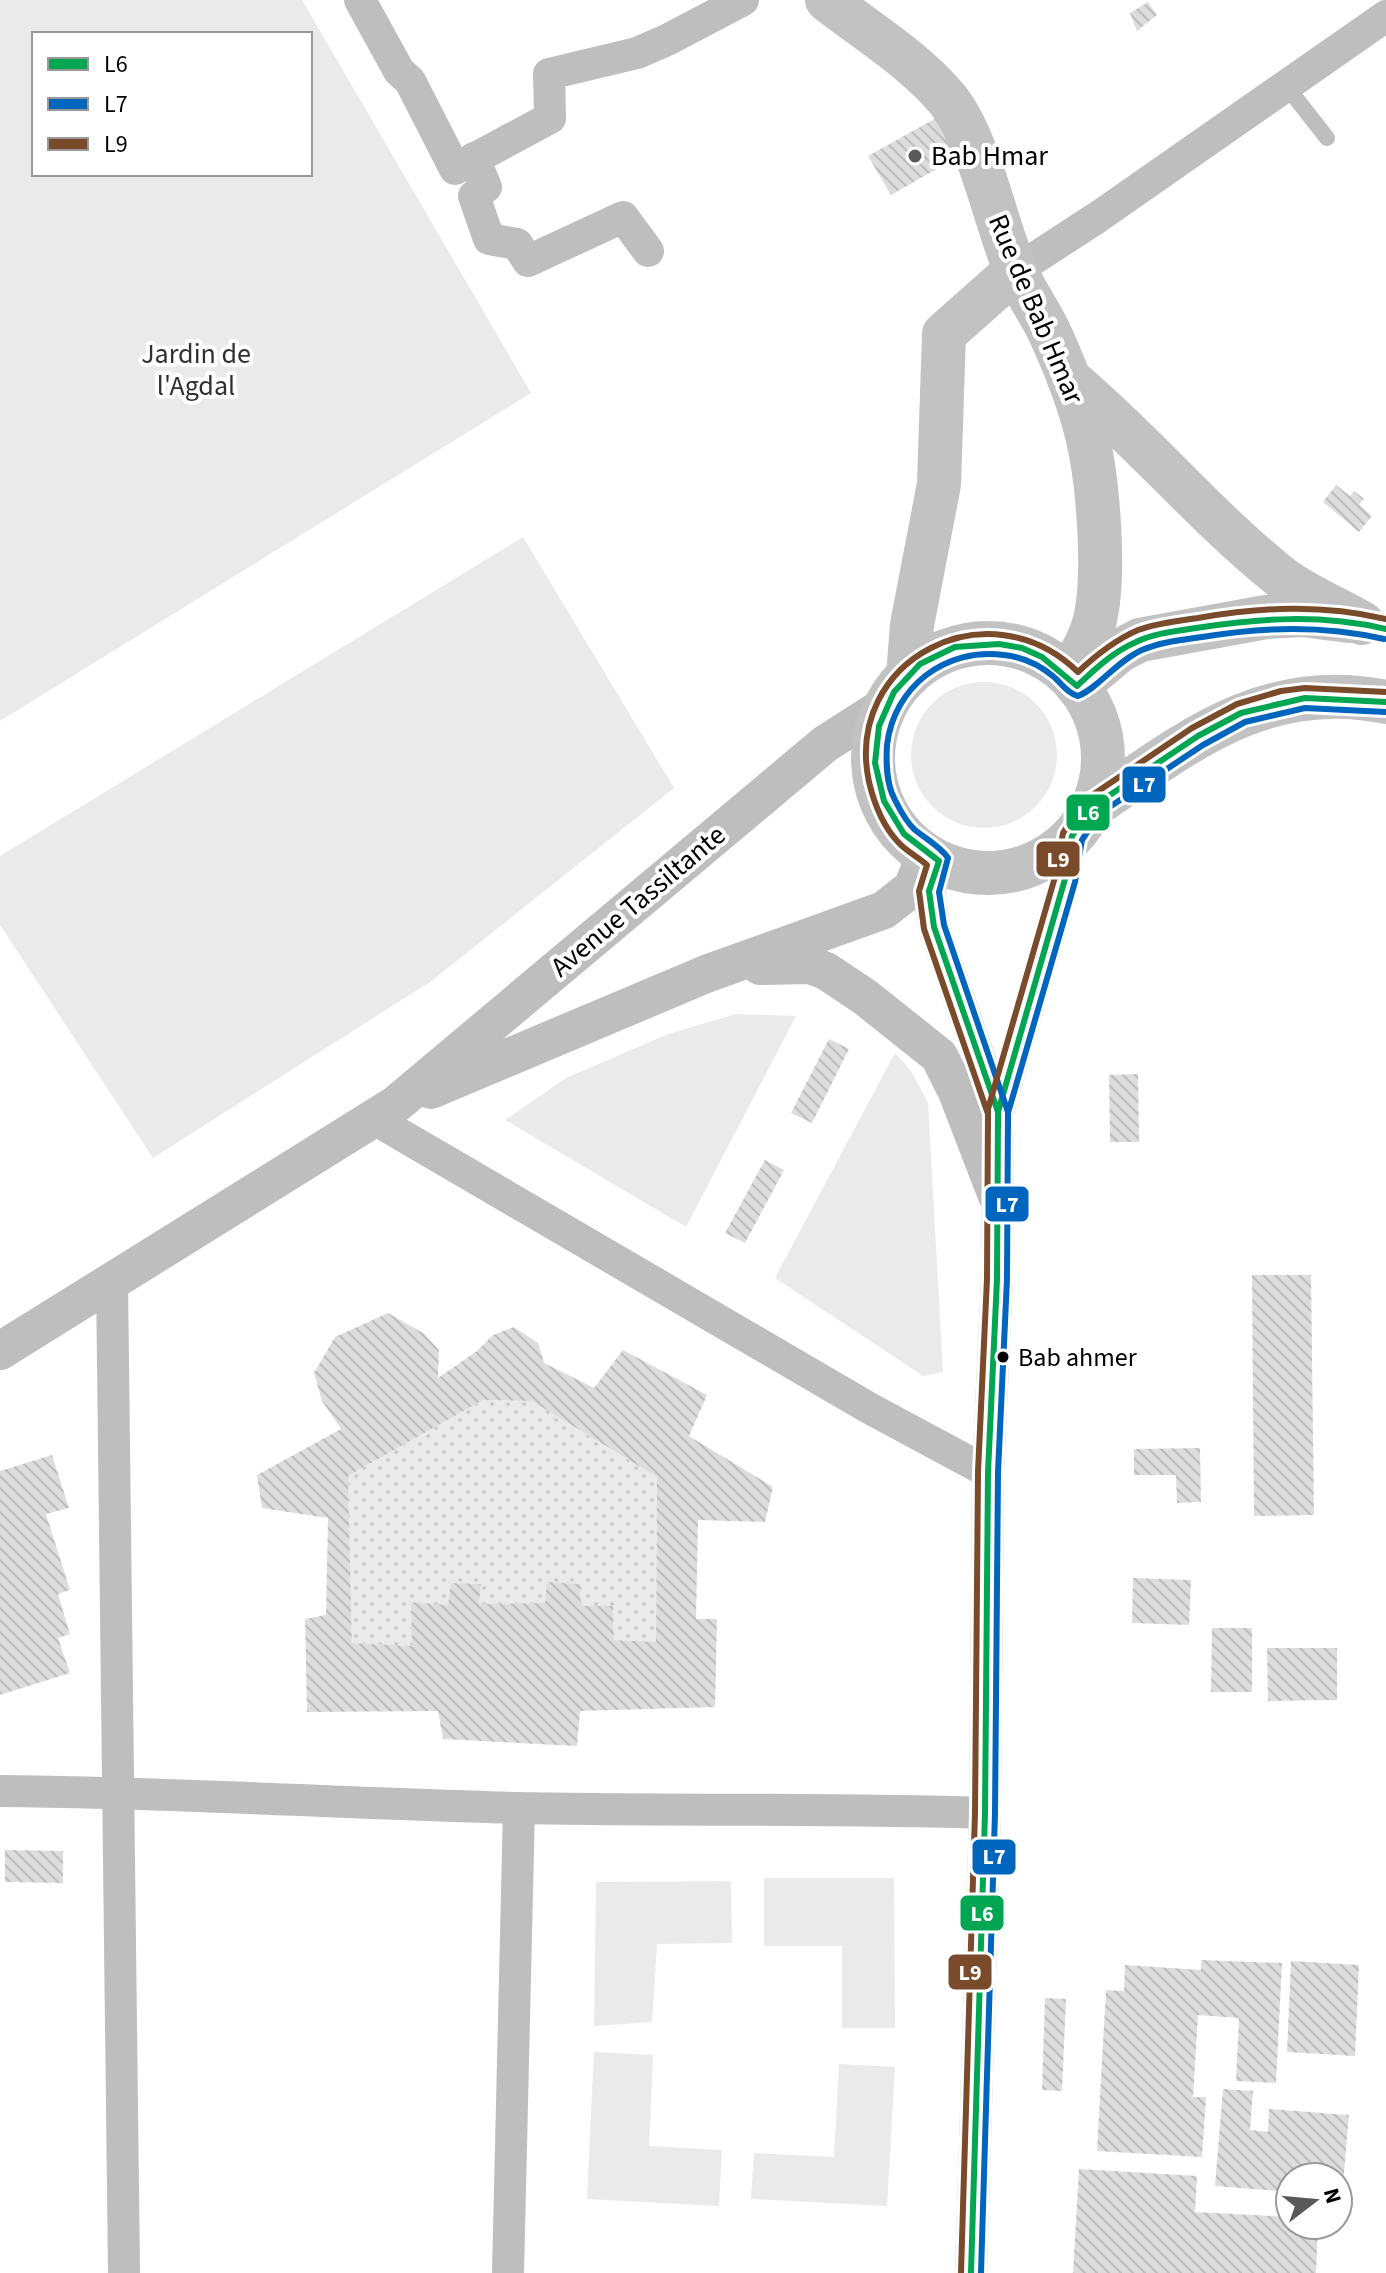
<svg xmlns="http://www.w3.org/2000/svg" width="1386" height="2273" viewBox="0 0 1386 2273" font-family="'Source Sans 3',sans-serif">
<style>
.green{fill:#eaeaea;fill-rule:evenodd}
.garden{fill:url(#garden-dots)}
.building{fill:url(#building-back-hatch);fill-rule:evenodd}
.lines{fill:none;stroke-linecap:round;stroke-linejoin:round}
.service{stroke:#bebebe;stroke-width:16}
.minor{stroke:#bebebe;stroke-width:32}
.tertiary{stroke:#bebebe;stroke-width:38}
.secondary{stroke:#c2c2c2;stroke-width:44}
.bus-1-casing{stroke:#fff;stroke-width:12}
.bus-2-casing{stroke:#fff;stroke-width:12}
.bus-3-casing{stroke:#fff;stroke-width:12}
.bus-1{stroke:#00a651;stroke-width:6}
.bus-2{stroke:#0065bd;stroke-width:6}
.bus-3{stroke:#7a4b2a;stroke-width:6}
.poi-dot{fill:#595959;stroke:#fff;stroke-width:3}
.bus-dot{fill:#000;stroke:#fff;stroke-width:3}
.labels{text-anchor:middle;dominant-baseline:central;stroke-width:8;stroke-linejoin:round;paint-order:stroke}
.bus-label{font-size:26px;fill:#000;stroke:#fff;text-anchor:start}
.poi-label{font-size:28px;fill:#000;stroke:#fff;text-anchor:start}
.street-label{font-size:28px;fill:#000;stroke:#fff}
.park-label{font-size:28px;fill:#303030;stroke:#fff}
.line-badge{stroke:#fff;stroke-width:3}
.badge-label{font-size:22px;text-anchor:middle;font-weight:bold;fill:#fff}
</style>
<defs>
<pattern id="garden-dots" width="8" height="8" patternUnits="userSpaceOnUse" patternTransform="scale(2)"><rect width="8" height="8" fill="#eaeaea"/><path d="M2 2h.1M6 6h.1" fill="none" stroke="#c7c7c7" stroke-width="1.8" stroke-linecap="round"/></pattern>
<pattern id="building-back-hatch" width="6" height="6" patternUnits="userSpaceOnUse" patternTransform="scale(2)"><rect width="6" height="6" fill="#ddd"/><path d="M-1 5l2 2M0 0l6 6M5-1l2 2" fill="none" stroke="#bcbcbc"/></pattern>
</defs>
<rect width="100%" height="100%" fill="#fff"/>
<g class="green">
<path d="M0,0H302L531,393L0,721ZM34,34H310V174H34Z"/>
<path d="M523,537L674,788L430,982L153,1158L0,925V856Z"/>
<circle cx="984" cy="755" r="73"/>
<path d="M736,1014L796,1016L686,1227L505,1120L566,1078L668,1034Z"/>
<path d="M895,1053L911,1071L928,1103L943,1372L923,1376L775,1278Z"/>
<path d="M764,1878H894L895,2028H842V1946H764Z"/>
<path d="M731,1881L732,1943L657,1944L652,2022L594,2026L596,1882Z"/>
<path d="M594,2052L653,2055L649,2146L722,2150L719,2206L587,2199Z"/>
<path d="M839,2064L895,2067L887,2206L751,2199L754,2153L834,2157Z"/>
</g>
<path class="garden" d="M483,1400L532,1401L657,1477L656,1642L614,1640L613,1606H581L580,1584L548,1582L545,1603L479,1604L481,1584L451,1583L448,1605L411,1602L412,1646L352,1643L348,1476Z"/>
<g class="building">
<path d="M1148,2L1157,15L1137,31L1130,13Z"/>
<path d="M938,117L961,155L891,195L868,156Z"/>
<path d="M1336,485L1350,496L1354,491L1364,499L1359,504L1372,516L1359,532L1323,502Z"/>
<path d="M829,1039L849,1049L812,1123L791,1113Z"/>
<path d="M1138,1074L1139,1142H1110L1109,1075Z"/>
<path d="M765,1160L784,1170L745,1243L725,1233Z"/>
<path d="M1252,1275H1311L1314,1515L1254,1516Z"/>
<path d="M388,1313L423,1333L439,1350L438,1378L477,1351L493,1335L514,1327L538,1343L544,1363L594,1388L623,1350L707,1395L689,1436L773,1487L765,1522L698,1520L696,1619H717L715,1707L580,1711L577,1746L443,1739L438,1711L307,1712L305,1619L326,1615L328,1518L262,1508L257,1475L341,1429L322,1401L314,1373L335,1337ZM483,1400L532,1401L657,1477L656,1642L614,1640L613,1606H581L580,1584L547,1582L545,1603L479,1604L481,1584L451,1583L448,1605L411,1602L412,1646L352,1643L348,1476Z"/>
<path d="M1200,1448L1201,1502L1177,1503L1176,1475H1134V1449Z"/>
<path d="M52,1455L69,1508L46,1514L70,1590L58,1594L70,1634L58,1638L70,1673L0,1695V1471Z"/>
<path d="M1133,1578L1191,1580L1189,1625L1132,1623Z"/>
<path d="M1212,1628H1252V1692H1211Z"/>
<path d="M1267,1648H1337V1700L1268,1701Z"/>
<path d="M5,1850L63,1851V1883L5,1882Z"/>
<path d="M1201,1960L1282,1963L1276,2083L1236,2081L1239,2018L1198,2015L1193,2097H1206L1202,2157L1097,2151L1106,1990L1124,1991L1125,1965L1201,1970Z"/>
<path d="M1291,1961L1359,1965L1355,2056L1287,2052Z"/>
<path d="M1045,1998L1066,1999L1062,2091L1042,2090Z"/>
<path d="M1223,2089L1253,2091L1250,2130L1268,2132L1269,2109L1349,2115L1342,2196H1338V2177H1290V2192L1215,2186Z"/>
<path d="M1079,2169L1197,2176L1195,2212L1290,2217V2225H1318L1316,2273H1073Z"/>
</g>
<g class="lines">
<path class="service" d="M1287,87L1327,138"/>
<g class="minor">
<path d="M360,0L399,71L410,81L455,169L550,118L549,74L637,53L667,40L743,0"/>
<path d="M474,158L486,187L474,196L489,239L517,244L528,261L623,217L648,251"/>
<path d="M1015,271L1098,217L1386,16"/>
<path d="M939,861L929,891L934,927L998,1112"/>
<path d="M374,1119L869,1408L988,1472"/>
<path d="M112,1281L124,2273"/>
<path d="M0,1791C173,1792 346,1804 520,1808C675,1811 830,1808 985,1813"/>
<path d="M508,2273L519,1808"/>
<path d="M971,2273L985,1813L988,1472L997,1279L998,1112L1065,879L1072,836"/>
</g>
<g class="tertiary">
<path d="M760,966L810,965L826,971L865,997L939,1056L957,1092L997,1196"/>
<path d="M431,1090L706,974L884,910L912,888L926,854"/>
<path d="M0,1351L395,1105L825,744L886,705"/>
</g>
<g class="secondary">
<path d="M827,0C868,32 915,60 948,100C979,139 995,221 1015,269C1025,293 1042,314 1052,338C1066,369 1079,402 1087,435C1098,479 1105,570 1096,615C1092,637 1080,657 1068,675"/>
<path d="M1069,379C1142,440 1203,514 1277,574C1301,594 1335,607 1362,623"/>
<circle cx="988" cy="758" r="115"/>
<path d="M908,676L912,625L939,484L944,334L1015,271"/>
<path d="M1077,686L1119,651L1140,640L1266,617L1302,615L1349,621"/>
<path d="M1092,807C1186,743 1265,677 1386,702"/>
</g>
<defs>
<g id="bus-1">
<path d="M998,1127V1112L1065,879L1072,836L1092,807L1198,736L1241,713L1305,698L1386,702"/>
<path d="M971,2273L985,1813L988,1472L997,1279L998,1112L934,927L929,891L939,861L904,834L884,801L875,763L879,726L894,692L920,664L955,647L999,644L1022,648L1042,657L1077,686C1095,669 1113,652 1136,642C1155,633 1176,631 1196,628C1261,618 1321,614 1386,629"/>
</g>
<g id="bus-2">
<path d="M1008,1127V1113L1075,882L1082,840L1099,814L1203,745L1245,722L1305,708L1386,712"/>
<path d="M981,2273L995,1813L998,1472L1007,1279L1008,1112L944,925L939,892L948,858C940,846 926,839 915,830C907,823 900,810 895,800C886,784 886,763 887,745C894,687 945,647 1004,655C1023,657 1040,665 1054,677C1062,684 1067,693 1078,696C1097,689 1117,661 1142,650C1161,642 1182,640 1202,637C1264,627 1322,625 1384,639"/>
</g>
<g id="bus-3">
<path d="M988,1127V1109L1055,877L1063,833L1085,800L1192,728L1237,704L1281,691L1305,688L1386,692"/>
<path d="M961,2273L975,1813L978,1472L987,1279L988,1114L924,929L919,891L927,865C918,857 906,851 898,842C883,826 874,803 869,782C843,659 989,585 1078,672C1096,655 1115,640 1138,630C1157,623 1177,621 1198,618C1262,607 1322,604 1386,619"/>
</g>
</defs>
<use href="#bus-1" class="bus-1-casing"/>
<use href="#bus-2" class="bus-2-casing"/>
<use href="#bus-3" class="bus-3-casing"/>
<use href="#bus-1" class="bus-1"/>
<use href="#bus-2" class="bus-2"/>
<use href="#bus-3" class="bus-3"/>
</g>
<circle class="poi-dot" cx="915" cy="156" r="8"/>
<circle class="bus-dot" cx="1003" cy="1357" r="7"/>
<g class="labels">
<g class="bus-label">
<text x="1018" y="1357">Bab ahmer</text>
</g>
<g class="poi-label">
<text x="931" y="156">Bab Hmar</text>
</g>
<g class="street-label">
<text transform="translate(1036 309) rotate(67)">Rue de Bab Hmar</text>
<text transform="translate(638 901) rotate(-40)">Avenue Tassiltante</text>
</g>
<g class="park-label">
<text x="196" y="354">Jardin de<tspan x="196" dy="32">l'Agdal</tspan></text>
</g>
</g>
<g class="line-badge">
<rect x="1121" y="765" width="46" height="39" rx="8" fill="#0065bd"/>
<rect x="1065" y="793" width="46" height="39" rx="8" fill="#00a651"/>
<rect x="1035" y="840" width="46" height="38" rx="8" fill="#7a4b2a"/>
<rect x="984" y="1185" width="46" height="38" rx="8" fill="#0065bd"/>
<rect x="971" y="1838" width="46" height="38" rx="8" fill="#0065bd"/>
<rect x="959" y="1894" width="46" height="38" rx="8" fill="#00a651"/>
<rect x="947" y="1953" width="46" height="38" rx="8" fill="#7a4b2a"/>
</g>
<g class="badge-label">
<text x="1144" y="792">L7</text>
<text x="1088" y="820">L6</text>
<text x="1058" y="867">L9</text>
<text x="1007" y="1212">L7</text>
<text x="994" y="1864">L7</text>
<text x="982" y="1921">L6</text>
<text x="970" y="1980">L9</text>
</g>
<rect x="32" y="32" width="280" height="144" fill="#ffffff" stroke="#999999" stroke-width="2"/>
<rect x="48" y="58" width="40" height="12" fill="#00a651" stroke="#999999" stroke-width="2"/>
<text x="104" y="72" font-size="24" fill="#000000">L6</text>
<rect x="48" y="98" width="40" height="12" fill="#0065bd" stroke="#999999" stroke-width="2"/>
<text x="104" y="112" font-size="24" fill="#000000">L7</text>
<rect x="48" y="138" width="40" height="12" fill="#7a4b2a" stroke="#999999" stroke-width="2"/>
<text x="104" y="152" font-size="24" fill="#000000">L9</text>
<g transform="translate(1314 2201) rotate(74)"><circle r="38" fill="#ffffff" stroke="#999999" stroke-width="2"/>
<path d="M0-6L14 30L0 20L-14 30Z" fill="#595959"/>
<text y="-12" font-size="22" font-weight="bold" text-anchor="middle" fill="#000000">N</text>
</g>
</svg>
